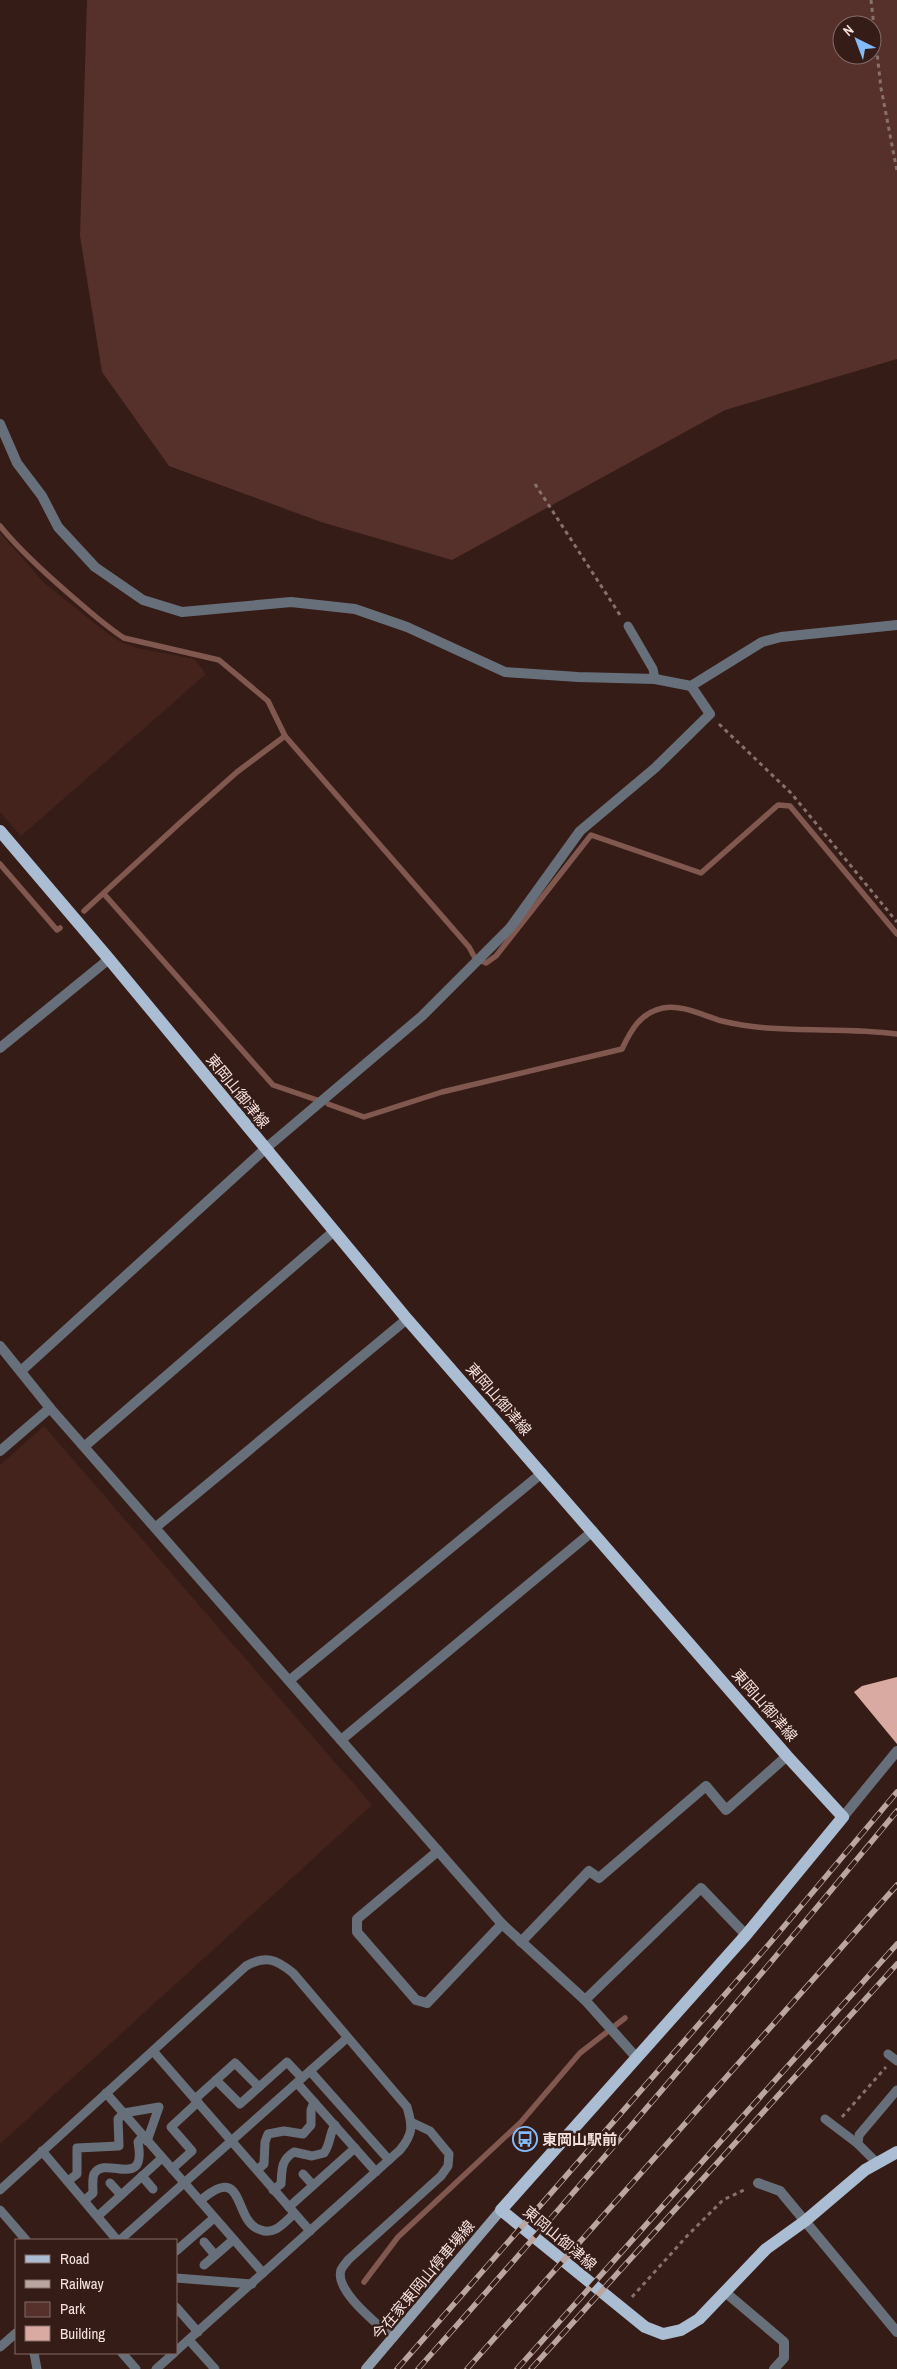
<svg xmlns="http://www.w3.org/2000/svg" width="897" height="2369" viewBox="0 0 897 2369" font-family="'Archivo Narrow','Noto Sans JP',sans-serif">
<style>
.built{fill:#44231d}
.green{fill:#56312b;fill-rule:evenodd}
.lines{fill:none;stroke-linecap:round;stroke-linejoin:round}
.stream{stroke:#815850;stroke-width:5.5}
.building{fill:#d9aaa1}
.path{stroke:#88716d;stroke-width:3;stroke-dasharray:4 4;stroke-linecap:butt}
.service{stroke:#67707a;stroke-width:9}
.minor{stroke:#67707a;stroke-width:10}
.tertiary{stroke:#67707a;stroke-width:10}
.secondary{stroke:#8e9cac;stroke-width:10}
.primary{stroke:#abbdd2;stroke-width:12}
.rail-casing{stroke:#baa5a1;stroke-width:5.5}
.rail{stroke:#361c17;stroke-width:4;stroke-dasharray:11;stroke-linecap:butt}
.labels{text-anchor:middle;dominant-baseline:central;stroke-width:5;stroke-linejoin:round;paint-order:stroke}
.street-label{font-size:15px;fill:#f4e1de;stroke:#361c17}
.poi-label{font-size:15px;font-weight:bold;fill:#f4e1de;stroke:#361c17;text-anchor:start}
</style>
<rect width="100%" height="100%" fill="#361c17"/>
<g class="built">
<path d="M0,533L44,583L107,633L121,642L137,648L194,659L206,674L21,836L0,812Z"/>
<path d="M44,1426L372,1805L0,2144V1465Z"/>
</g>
<path class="green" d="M87,0H897V359L725,410L452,560L321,522L169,466L102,372L80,236ZM842,25H872V55H842Z"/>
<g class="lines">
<g class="stream">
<path d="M0,526C22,553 48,576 75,599C91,613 107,627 124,638L219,660L268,701L285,736L469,947L475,958L486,963L496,956L591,835L701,873L778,805L790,806L897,934"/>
<path d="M0,864L57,930L60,928"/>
<path d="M104,894L273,1085L317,1100"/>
<path d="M84,911L182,821L237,772L285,736"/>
<path d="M328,1104L364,1117L442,1092L622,1049C631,1030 640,1013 663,1008C682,1004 704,1016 722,1021C779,1035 839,1026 897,1034"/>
<path d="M364,2282L398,2237L521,2122L580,2053L625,2018"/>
</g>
</g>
<path class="building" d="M897,1677V1744L854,1692L862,1686Z"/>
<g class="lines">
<g class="path">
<path d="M871,0L881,88L897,171"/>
<path d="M535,484L620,615"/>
<path d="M719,724L791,793L897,922"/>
<path d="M842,2117L886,2067"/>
<path d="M632,2297L687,2236L723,2200L746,2189"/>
</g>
<g class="service">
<path d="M628,626L653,669L655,679"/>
<path d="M153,2051L310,2231"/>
<path d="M888,2054L897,2061"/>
<path d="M310,2071L389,2160"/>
<path d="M216,2080L240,2104L259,2087"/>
<path d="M297,2083L376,2172"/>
<path d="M106,2093L263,2273"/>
<path d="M195,2099L235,2063L259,2087L287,2062L302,2078"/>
<path d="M825,2119L858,2144"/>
<path d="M42,2151L117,2240"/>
<path d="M877,2163L858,2144L859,2135L897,2090"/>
<path d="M172,2169L192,2151L171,2127L198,2102"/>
<path d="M257,2170L264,2164L265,2142L268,2134L284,2131L303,2134L311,2125V2110L314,2102"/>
<path d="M303,2174L313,2185"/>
<path d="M142,2176L153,2189"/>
<path d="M68,2181L77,2174V2148L119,2146L118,2119L124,2113L159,2107L147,2141"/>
<path d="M110,2183L121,2195"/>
<path d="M0,2190L246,1966C265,1955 276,1959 293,1973L407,2107C413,2127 413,2134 400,2150L176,2351"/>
<path d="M273,2190L281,2184C282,2169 281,2160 294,2152L312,2156L324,2153C331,2143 329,2134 335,2125"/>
<path d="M85,2200L93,2193C93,2187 92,2179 94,2174C105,2154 147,2192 138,2142L143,2136"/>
<path d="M200,2201C247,2160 232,2223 261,2230C266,2232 272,2231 276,2229C283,2225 289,2218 294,2214"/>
<path d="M289,2207L355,2148"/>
<path d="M0,2210L26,2240"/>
<path d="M98,2216L162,2158"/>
<path d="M120,2240L347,2038"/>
<path d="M204,2242L215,2255"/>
<path d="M176,2251L214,2218"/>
<path d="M204,2265L233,2240"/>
<path d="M176,2278L252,2284"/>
<path d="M176,2307L198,2332"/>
<path d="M393,2338C379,2325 334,2291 341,2270C342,2267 346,2263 348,2260L441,2176L448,2166L449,2154L430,2131L411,2122"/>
<path d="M189,2340L215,2369"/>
<path d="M0,2347L16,2333"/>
<path d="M34,2353L37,2369"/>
<path d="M122,2353L136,2369"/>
<path d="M156,2369L174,2353"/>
</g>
<g class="minor">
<path d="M0,424L17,463L42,496L58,527L95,567L143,600L182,612L291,602L355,609L407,627L505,672L578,677L655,679L691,686L762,642L781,637L897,625"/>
<path d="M0,1048L109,959"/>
<path d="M0,1346L50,1408L502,1924L585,2000L636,2057"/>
<path d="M21,1371L265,1149L422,1016L510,928L580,831L655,768L710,714L691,686"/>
<path d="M85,1446L333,1232"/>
<path d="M0,1451L50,1408"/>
<path d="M156,1527L407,1319"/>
<path d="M290,1680L542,1473"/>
<path d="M341,1740L593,1531"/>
<path d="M438,1851L357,1919V1932L416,2000L427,2003L502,1924"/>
<path d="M521,1942L589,1871L599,1878L706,1786L726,1810L787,1756"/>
<path d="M585,2000L701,1888L746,1935"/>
<path d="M758,2183L780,2191L897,2332"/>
<path d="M725,2292L784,2342V2358L774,2369"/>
</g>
<path class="tertiary" d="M843,1817L897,1751"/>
<path class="secondary" d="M366,2369L501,2210"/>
<path class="primary" d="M0,831L109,959L407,1319L787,1756L843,1817L746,1935L501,2210L645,2327L663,2334L681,2330L699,2319L766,2249L805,2221L865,2170L897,2152"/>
<defs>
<g id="rail">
<path d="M397,2369L770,1943L897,1792"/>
<path d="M418,2369C581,2186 741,2000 897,1811"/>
<path d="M467,2369L897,1885"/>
<path d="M517,2369L897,1944"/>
<path d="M531,2369L897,1964"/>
</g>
</defs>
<use href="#rail" class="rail-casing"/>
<use href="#rail" class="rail"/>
</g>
<defs>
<symbol id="bus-ring" viewBox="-11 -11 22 22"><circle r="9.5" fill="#361c17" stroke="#84bcfb" stroke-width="1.5"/><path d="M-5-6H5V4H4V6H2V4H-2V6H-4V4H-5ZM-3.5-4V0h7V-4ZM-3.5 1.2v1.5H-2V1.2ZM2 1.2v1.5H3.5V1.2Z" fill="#84bcfb"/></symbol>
</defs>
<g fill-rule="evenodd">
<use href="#bus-ring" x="511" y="2125" width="28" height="28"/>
</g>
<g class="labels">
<g class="street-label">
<text transform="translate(238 1091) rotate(51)">東岡山御津線</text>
<text transform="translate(499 1399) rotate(49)">東岡山御津線</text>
<text transform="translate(765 1705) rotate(49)">東岡山御津線</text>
<text transform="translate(560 2238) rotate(40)">東岡山御津線</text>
<text transform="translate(423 2280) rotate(-50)">今在家東岡山停車場線</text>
</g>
<g class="poi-label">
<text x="542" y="2139">東岡山駅前</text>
</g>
</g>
<rect x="15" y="2239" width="162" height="115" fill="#361c17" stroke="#826b67"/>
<rect x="25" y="2255" width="25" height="8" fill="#abbdd2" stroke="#826b67"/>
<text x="60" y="2264" font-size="15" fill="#f4e1de">Road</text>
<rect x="25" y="2280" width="25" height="8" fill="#baa5a1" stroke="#826b67"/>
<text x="60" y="2289" font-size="15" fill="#f4e1de">Railway</text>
<rect x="25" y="2302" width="25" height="15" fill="#56312b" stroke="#826b67"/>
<text x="60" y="2314" font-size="15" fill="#f4e1de">Park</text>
<rect x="25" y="2326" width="25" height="15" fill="#d9aaa1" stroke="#826b67"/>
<text x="60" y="2339" font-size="15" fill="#f4e1de">Building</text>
<g transform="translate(857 40) rotate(318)"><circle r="24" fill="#361c17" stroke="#826b67"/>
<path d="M0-4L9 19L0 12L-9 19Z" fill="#84bcfb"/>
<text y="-8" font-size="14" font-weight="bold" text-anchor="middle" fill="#f4e1de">N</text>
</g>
</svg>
